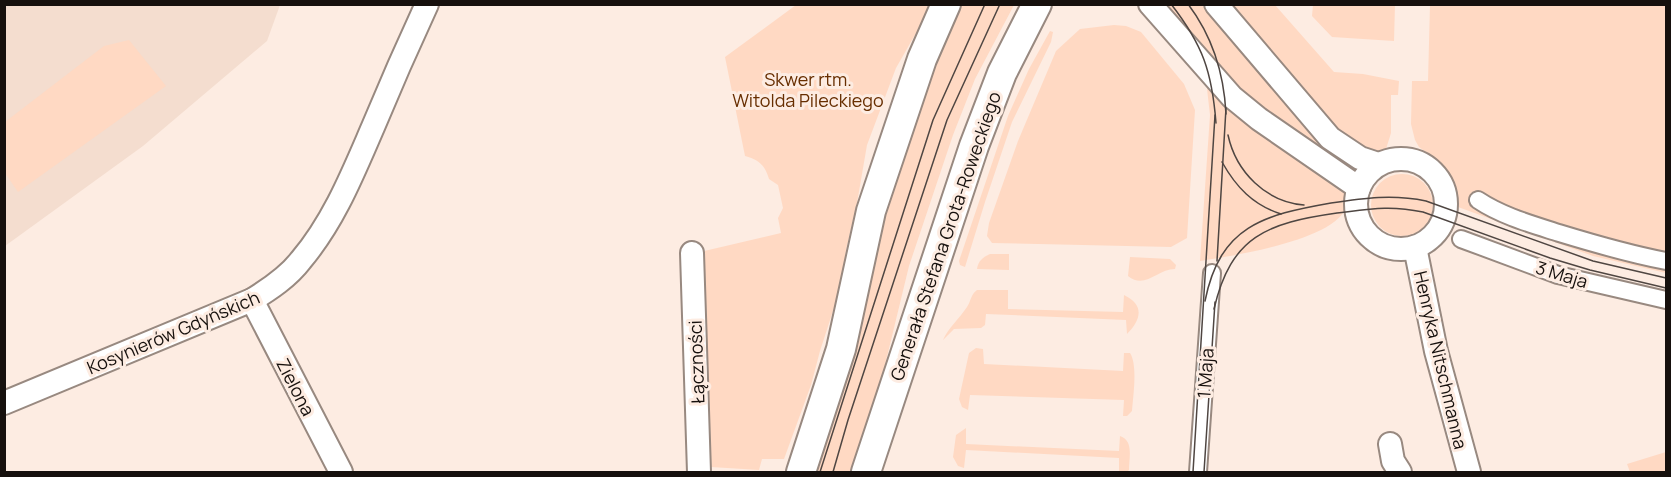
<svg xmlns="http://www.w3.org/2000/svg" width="1671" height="477" viewBox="0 0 1671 477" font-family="Manrope,sans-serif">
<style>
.built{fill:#f4ddcf}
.green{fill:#ffd9c3}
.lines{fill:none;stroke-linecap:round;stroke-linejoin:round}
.pedestrian-casing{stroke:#988980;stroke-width:20}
.minor-casing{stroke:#988980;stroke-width:26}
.tertiary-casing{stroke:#988980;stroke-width:32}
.pedestrian{stroke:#fff;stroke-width:16}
.minor{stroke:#fff;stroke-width:22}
.tertiary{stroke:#fff;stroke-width:28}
.tram{stroke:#4f4642;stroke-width:1.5}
.labels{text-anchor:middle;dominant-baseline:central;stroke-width:6;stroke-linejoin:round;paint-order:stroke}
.park-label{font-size:18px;fill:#672e00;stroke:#fdece2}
.street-label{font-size:18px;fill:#16100d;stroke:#fdece2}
</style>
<rect width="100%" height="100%" fill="#fdece2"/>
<path class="built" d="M5,5H280L267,41L143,146L5,246Z"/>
<g class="green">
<path d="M1163,4L1202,5L1307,127L1358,168V172L1356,175L1235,90Z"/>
<path d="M796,5H932L896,68L867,145L857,203L846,250L843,280L820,351L811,385L784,459H762L759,470L711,467L703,270L700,252L781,233L778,218L783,208L778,185L769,179C765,165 759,160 745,156L725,57Z"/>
<path d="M960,5H1014L975,79L953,135L909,266L885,365L852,472H815L875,238L930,70Z"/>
<path d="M1230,5H1275L1334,72L1363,74L1399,81L1398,95H1391V133L1386,149L1378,153L1368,152L1339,134Z"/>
<path d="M1313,5H1395L1394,41L1332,37L1312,16Z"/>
<path d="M1430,5H1666V273L1593,256L1458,207L1457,190L1448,173L1439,162L1419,147L1415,140L1411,124L1412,81H1428Z"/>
<path d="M1114,25L1126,26L1141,32L1184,84L1195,110L1187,238L1171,247L992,243L987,236L989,223L1018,141L1056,51L1080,29Z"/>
<path d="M1050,31L1053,32L1051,42L1012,122L985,202L965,267L960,265L959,261L1008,116L1029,69Z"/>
<path d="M129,40L166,86L18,192L5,173V122L104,46Z"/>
<path d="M1206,80L1345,190C1346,195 1347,200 1347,204C1341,240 1231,256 1200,261L1210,115Z"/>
<circle cx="1402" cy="205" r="31"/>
<path d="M990,254H1009V270L977,269C978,261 983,257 990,254Z"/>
<path d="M1130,257L1170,259L1176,265L1175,269C1157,269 1145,290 1128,276Z"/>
<path d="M977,290H1008V309L1123,312L1124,295C1145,305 1141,320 1127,334L1126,320L986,314L985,325L981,328L954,329L943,340C949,327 959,319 967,307C971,301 971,294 977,290Z"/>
<path d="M976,348L983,349L984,364L1123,371L1124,353H1130C1138,365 1133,397 1132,411L1127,416H1123L1124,400L970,395L968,410L962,407L959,399L969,353Z"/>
<path d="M966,428V444L1119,451L1120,436C1134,441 1129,457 1129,470L1127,472H1119V458L966,450L964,468L958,466L953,457L956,435Z"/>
<path d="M1666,452V472H1630L1627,464Z"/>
</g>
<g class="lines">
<defs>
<g id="pedestrian">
<path d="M1478,200C1502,216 1531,224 1559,233C1595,244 1630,254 1666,261"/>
<path d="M1461,239L1558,275L1666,300"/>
<path d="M1198,472L1212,273"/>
</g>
<g id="minor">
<path d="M1150,4L1232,97L1259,119L1359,188"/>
<path d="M1216,4L1330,138L1360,158L1378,164"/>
<circle cx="1401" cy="204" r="45"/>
<path d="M1415,247L1436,351L1469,472"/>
<path d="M692,253L699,472"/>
<path d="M252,300L341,472"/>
<path d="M4,403L252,300C270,289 288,277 301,260C334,221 353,173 373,127C390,86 408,45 427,4"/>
<path d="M1390,444L1393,461L1400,472"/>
</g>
<g id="tertiary">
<path d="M801,472L841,349L871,211L922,59L946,4"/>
<path d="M866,472L974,146L1002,73L1037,4"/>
</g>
</defs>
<use href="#pedestrian" class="pedestrian-casing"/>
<use href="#minor" class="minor-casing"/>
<use href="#tertiary" class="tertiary-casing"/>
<use href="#pedestrian" class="pedestrian"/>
<use href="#minor" class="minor"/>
<use href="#tertiary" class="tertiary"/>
<g class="tram">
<path d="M1171,4C1203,45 1212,72 1216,123"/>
<path d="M1188,4C1213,37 1224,73 1226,114"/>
<path d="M1228,135C1236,172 1266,202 1304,205"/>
<path d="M1222,162C1236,187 1253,205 1281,214"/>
<path d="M1217,261L1226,108"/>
<path d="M1205,301C1220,226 1263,215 1331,203C1364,198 1393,194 1426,201L1593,261L1666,278"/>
<path d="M1214,309C1231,236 1267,223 1337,213C1370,209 1390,205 1423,212L1550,258L1590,270L1666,288"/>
<path d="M820,472L933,120L985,4"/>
<path d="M833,472L848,420L947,120L1000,4"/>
<path d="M1193,472L1215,115"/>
<path d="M1204,472L1215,302"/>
</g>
</g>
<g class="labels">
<g class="park-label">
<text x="808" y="79">Skwer rtm.<tspan x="808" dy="21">Witolda Pileckiego</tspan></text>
</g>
<g class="street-label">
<text transform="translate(945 236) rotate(-71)">Generała Stefana Grota-Roweckiego</text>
<text transform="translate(1562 274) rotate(17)">3 Maja</text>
<text transform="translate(173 332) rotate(-23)">Kosynierów Gdyńskich</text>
<text transform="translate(1441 360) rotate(77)">Henryka Nitschmanna</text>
<text transform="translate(696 362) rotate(-92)">Łączności</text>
<text transform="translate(1205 373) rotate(-86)">1 Maja</text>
<text transform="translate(296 387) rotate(63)">Zielona</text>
</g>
</g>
<rect width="1671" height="477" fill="none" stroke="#16100d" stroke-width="12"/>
</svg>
